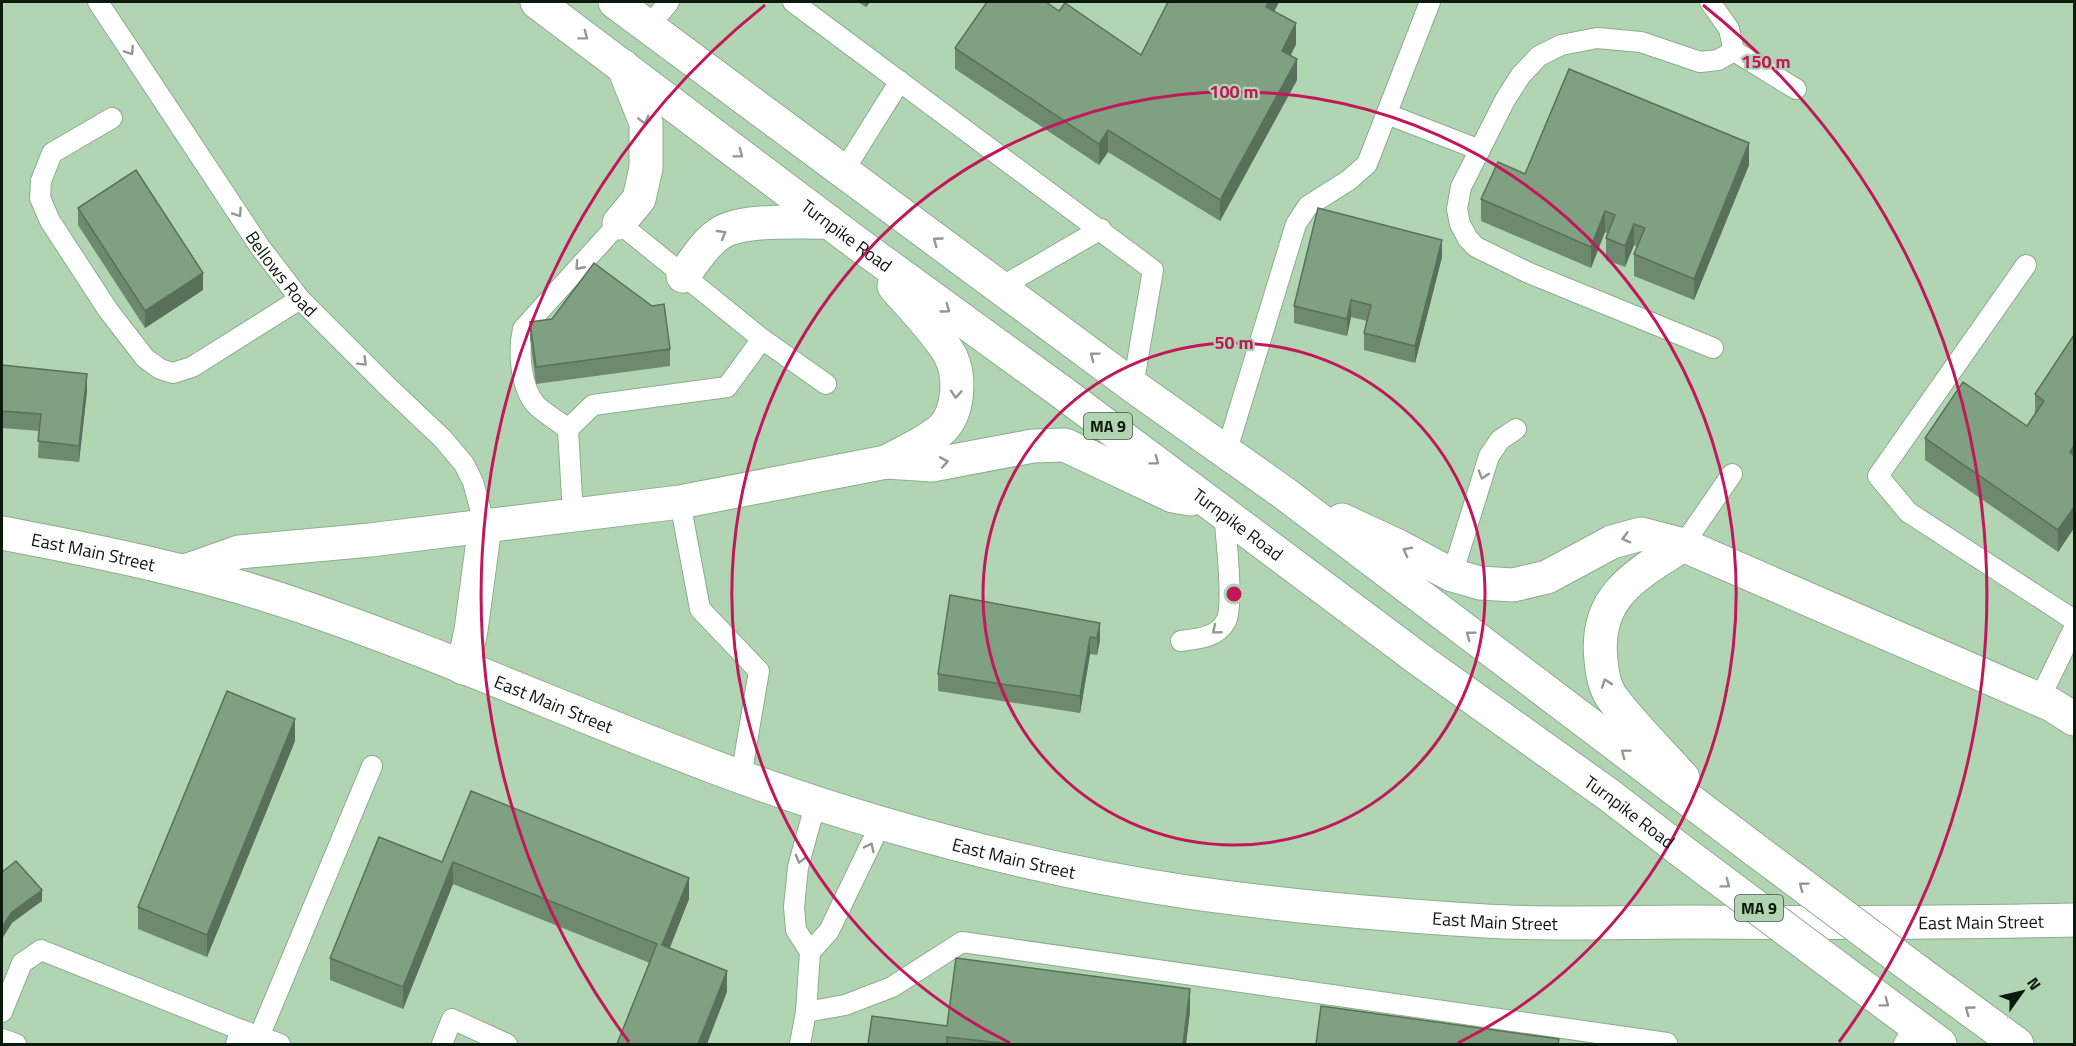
<svg xmlns="http://www.w3.org/2000/svg" width="2076" height="1046" viewBox="0 0 2076 1046" font-family="'Titillium Web',sans-serif">
<style>
.lines{fill:none;stroke-linecap:round;stroke-linejoin:round}
.service-casing{stroke:#8cad8d;stroke-width:22}
.secondary-casing{stroke:#8cad8d;stroke-width:35}
.trunk-casing{stroke:#8cad8d;stroke-width:35}
.service{stroke:#fff;stroke-width:20}
.secondary{stroke:#fff;stroke-width:33}
.trunk{stroke:#fff;stroke-width:33}
.trunk-bridge-casing{stroke:#8cad8d;stroke-width:35;stroke-linecap:butt}
.trunk-bridge{stroke:#fff;stroke-width:33}
.wall{fill:#6d8a6f}
.shaded-wall{fill:#59705a}
.building{fill:#7fa081;stroke:#59705a;stroke-width:1.5}
.oneway{stroke:#929892}
.ring{fill:none;stroke:#c2185b;stroke-width:3}
.labels{text-anchor:middle;dominant-baseline:central;stroke-width:4.5;stroke-linejoin:round;paint-order:stroke}
.shield{fill:#b1d4b3;stroke:#3e513f;stroke-width:1.5}
.shield-label{font-size:16px;font-weight:bold;fill:#0c190d}
.street-label{font-size:18px;fill:#0c190d;stroke:#b1d4b3}
.centre{fill:#c2185b;stroke:#b1d4b3;stroke-width:3}
.ring-label{font-size:18px;text-anchor:middle;font-weight:bold;fill:#c2185b;stroke:#b1d4b3;stroke-width:4.5;stroke-linejoin:round;paint-order:stroke}
</style>
<rect width="100%" height="100%" fill="#b1d4b3"/>
<g class="lines">
<defs>
<g id="service">
<path id="s1" d="M98,2L260,247L300,299L387,386L443,439L464,464L473,482L485,526"/>
<path d="M793,2L1153,270L1133,386"/>
<path d="M1710,2L1729,29L1734,51L1796,89"/>
<path d="M649,26L669,2"/>
<path d="M1387,114L1480,150"/>
<path d="M112,118L52,153L41,181L40,198L50,221L108,310L145,358L160,369L173,373L192,367L300,299"/>
<path d="M843,172L900,81"/>
<path d="M2026,265L1878,476L1908,512L2074,620"/>
<path d="M1001,287L1101,229"/>
<path d="M762,339L826,384"/>
<path d="M1713,348L1529,273L1476,247L1468,239L1460,224L1457,209L1461,187L1505,100L1521,75L1539,56L1561,45L1597,38L1641,42L1700,62L1718,60L1734,51"/>
<path d="M568,429C558,421 546,414 537,406C520,388 518,351 523,329L619,223L762,339L727,387L593,405L568,429L573,515"/>
<path d="M1226,453L1296,224L1308,206L1349,180L1367,164L1430,2"/>
<path d="M680,502L700,609L759,671L741,777"/>
<path d="M1683,545L1732,474"/>
<path d="M1452,575L1489,456L1500,440L1516,429"/>
<path d="M1181,641C1197,639 1217,638 1226,621C1234,606 1226,535 1224,514"/>
<path d="M2039,700L2074,628"/>
<path d="M810,952L829,931L881,823"/>
<path d="M2,1012L22,963L41,950L241,1030"/>
<path d="M806,1012L810,952L796,930L794,907L798,867L816,802"/>
<path d="M259,1037L372,766"/>
<path d="M2,1039L16,1044"/>
<path d="M236,1044L241,1030L280,1044"/>
<path d="M442,1044L452,1019L507,1044"/>
<path d="M800,1044L806,1012L845,1005L892,987L962,942L1667,1043V1044"/>
<path d="M1904,1044L1914,1025"/>
</g>
<g id="secondary">
<path id="s2" d="M2,533C103,552 205,573 303,607C499,674 685,767 884,824C983,853 1085,877 1187,892C1285,906 1387,915 1486,921C1553,925 1621,922 1689,922C1818,923 1946,923 2074,920"/>
</g>
<g id="trunk">
<path id="s3" d="M537,2L858,244L1063,393L1420,660L1609,795L1679,849"/>
<path d="M615,2L1133,386L1284,493L1758,852"/>
<path d="M619,223L639,199L646,168V123L623,66"/>
<path d="M683,276C694,262 704,244 719,234C741,218 801,223 829,222"/>
<path d="M886,462C904,452 926,443 942,429C959,412 961,376 950,355C938,333 911,306 894,286"/>
<path d="M1342,520L1398,546L1452,575L1480,583L1513,585L1547,577L1612,542L1641,534L1683,545L2052,705L2074,719"/>
<path d="M185,571L239,552L370,540L680,502L886,462L932,465L1033,446L1065,445L1173,496L1191,499"/>
<path d="M463,668L471,630L485,526"/>
<path d="M1683,778C1660,752 1634,727 1613,699C1605,689 1602,672 1601,660C1594,596 1636,575 1683,545"/>
<path d="M1838,968L1940,1044"/>
<path d="M1917,971L2017,1044"/>
</g>
</defs>
<use href="#service" class="service-casing"/>
<use href="#secondary" class="secondary-casing"/>
<use href="#trunk" class="trunk-casing"/>
<use href="#service" class="service"/>
<use href="#secondary" class="secondary"/>
<use href="#trunk" class="trunk"/>
<defs>
<g id="trunk-bridge">
<path d="M1679,849L1838,968"/>
<path d="M1758,852L1917,971"/>
</g>
</defs>
<use href="#trunk-bridge" class="trunk-bridge-casing"/>
<use href="#trunk-bridge" class="trunk-bridge"/>
</g>
<g class="wall">
<path d="M858,2H870L866,7Z"/>
<path d="M1168,2H1279L1274,11L1296,44L1291,55L1297,80L1220,221L1108,152L1099,165L955,69V48L1059,11L1141,55Z"/>
<path d="M1749,165L1694,300L1634,276V254L1637,247L1634,245L1625,267L1606,260V238L1608,234L1605,232L1591,268L1481,221V199L1525,174Z"/>
<path d="M78,208L203,290L145,328L78,225Z"/>
<path d="M1442,257L1415,363L1364,350V333L1367,321L1351,317L1347,336L1294,323V306Z"/>
<path d="M652,306L670,349V366L536,384L530,339V322Z"/>
<path d="M2074,335V528L2058,552L1925,460V438L2027,426L2035,414V394Z"/>
<path d="M2,365L87,391L79,462L38,458L39,431L2,428Z"/>
<path d="M1100,623V640L1097,655L1090,654L1080,713L938,691V674Z"/>
<path d="M295,741L207,957L138,929V907Z"/>
<path d="M471,791L689,899L670,948L727,992L650,963L453,884L403,1009L330,980V958L442,862Z"/>
<path d="M1190,1011L1186,1044H868L947,1026Z"/>
</g>
<g class="shaded-wall">
<path d="M866,2H870L866,7Z"/>
<path d="M1268,2H1279L1266,28V7Z"/>
<path d="M1296,23V44L1282,72V51Z"/>
<path d="M1297,59V80L1220,221V200Z"/>
<path d="M1108,130V152L1099,165V144Z"/>
<path d="M1749,143V165L1694,300V279Z"/>
<path d="M1605,211V232L1591,268V247Z"/>
<path d="M1634,224V245L1625,267V246Z"/>
<path d="M1442,240V257L1415,363V346Z"/>
<path d="M203,273V290L145,328V311Z"/>
<path d="M1351,300V317L1347,336V319Z"/>
<path d="M87,374V391L79,462V446Z"/>
<path d="M2074,445V466L2070,452Z"/>
<path d="M2074,507V528L2058,552V530Z"/>
<path d="M1100,623V640L1097,655V638Z"/>
<path d="M1090,637V654L1080,713V696Z"/>
<path d="M295,719V741L207,957V935Z"/>
<path d="M453,862V884L403,1009V987Z"/>
<path d="M689,878V899L662,966V945Z"/>
<path d="M42,890V901L12,923L2,939V927L12,912Z"/>
<path d="M727,971V992L707,1044H698Z"/>
<path d="M1190,989V1011L1186,1044H1183Z"/>
</g>
<g class="building">
<path d="M987,2H1046L1059,11L1065,3L1141,55L1168,2H1268L1266,7L1296,23L1282,51L1297,59L1220,200L1108,130L1099,144L955,48Z"/>
<path d="M1569,69L1749,143L1694,279L1634,254L1645,228L1634,224L1625,246L1606,238L1615,215L1605,211L1591,247L1481,199L1498,162L1525,174Z"/>
<path d="M136,170L203,273L145,311L78,208Z"/>
<path d="M1318,208L1442,240L1415,346L1364,333L1371,305L1351,300L1347,319L1294,306Z"/>
<path d="M594,263L652,306L664,304L670,349L536,367L530,322L552,319Z"/>
<path d="M2074,335V445L2070,452L2074,456V507L2058,530L1925,438L1963,382L2027,426L2044,401L2035,394Z"/>
<path d="M2,365L87,374L79,446L38,441L41,414L2,411Z"/>
<path d="M950,595L1100,623L1097,638L1090,637L1080,696L938,674Z"/>
<path d="M227,691L295,719L207,935L138,907Z"/>
<path d="M471,791L689,878L662,945L727,971L698,1044H617L657,944L453,862L403,987L330,958L379,837L442,862Z"/>
<path d="M16,861L42,890L12,912L2,927V872Z"/>
<path d="M956,958L1190,989L1183,1044H1010L947,1037V1044H868L872,1016L947,1026Z"/>
<path d="M1321,1006L1559,1039L1558,1044H1316Z"/>
</g>
<defs><path id="oneway-chevron" d="M-2-3.5L2.5 0L-2 3.5" fill="none" stroke-width="1.6" stroke-linecap="round" stroke-linejoin="round" transform="scale(1.5)"/></defs>
<g class="oneway">
<use href="#oneway-chevron" transform="translate(584 36) rotate(37)"/>
<use href="#oneway-chevron" transform="translate(130 51) rotate(57)"/>
<use href="#oneway-chevron" transform="translate(644 120) rotate(76)"/>
<use href="#oneway-chevron" transform="translate(739 154) rotate(37)"/>
<use href="#oneway-chevron" transform="translate(238 213) rotate(56)"/>
<use href="#oneway-chevron" transform="translate(722 234) rotate(-30)"/>
<use href="#oneway-chevron" transform="translate(937 241) rotate(-144)"/>
<use href="#oneway-chevron" transform="translate(579 266) rotate(132)"/>
<use href="#oneway-chevron" transform="translate(946 309) rotate(36)"/>
<use href="#oneway-chevron" transform="translate(1094 356) rotate(-143)"/>
<use href="#oneway-chevron" transform="translate(363 362) rotate(45)"/>
<use href="#oneway-chevron" transform="translate(956 394) rotate(94)"/>
<use href="#oneway-chevron" transform="translate(1155 461) rotate(37)"/>
<use href="#oneway-chevron" transform="translate(944 462) rotate(-10)"/>
<use href="#oneway-chevron" transform="translate(1483 475) rotate(107)"/>
<use href="#oneway-chevron" transform="translate(1626 538) rotate(165)"/>
<use href="#oneway-chevron" transform="translate(1407 551) rotate(-152)"/>
<use href="#oneway-chevron" transform="translate(1216 630) rotate(141)"/>
<use href="#oneway-chevron" transform="translate(1470 635) rotate(-143)"/>
<use href="#oneway-chevron" transform="translate(1606 683) rotate(-109)"/>
<use href="#oneway-chevron" transform="translate(1625 753) rotate(-143)"/>
<use href="#oneway-chevron" transform="translate(870 847) rotate(-64)"/>
<use href="#oneway-chevron" transform="translate(800 859) rotate(105)"/>
<use href="#oneway-chevron" transform="translate(1726 884) rotate(37)"/>
<use href="#oneway-chevron" transform="translate(1803 886) rotate(-143)"/>
<use href="#oneway-chevron" transform="translate(1885 1003) rotate(37)"/>
<use href="#oneway-chevron" transform="translate(1969 1010) rotate(-144)"/>
</g>
<g class="ring">
<circle cx="1234" cy="594" r="251"/>
<path d="M1010 1043A502 502 0 1 1 1458 1043"/>
<path d="M629 1042A753 753 0 0 1 765 5M1703 5A753 753 0 0 1 1839 1042"/>
</g>
<g class="labels">
<g class="shield">
<rect x="1084" y="413" width="48" height="26" rx="4.5"/>
<rect x="1735" y="895" width="48" height="26" rx="4.5"/>
</g>
<g class="shield-label">
<text x="1108" y="426">MA 9</text>
<text x="1759" y="908">MA 9</text>
</g>
<g class="street-label">
<text stroke="none"><textPath href="#s3" startOffset="388">Turnpike Road</textPath></text>
<text stroke="none"><textPath href="#s1" startOffset="328">Bellows Road</textPath></text>
<text stroke="none"><textPath href="#s3" startOffset="874">Turnpike Road</textPath></text>
<text stroke="none"><textPath href="#s2" startOffset="93">East Main Street</textPath></text>
<text stroke="none"><textPath href="#s2" startOffset="579">East Main Street</textPath></text>
<text stroke="none"><textPath href="#s3" startOffset="1360">Turnpike Road</textPath></text>
<text stroke="none"><textPath href="#s2" startOffset="1065">East Main Street</textPath></text>
<text stroke="none"><textPath href="#s2" startOffset="1551">East Main Street</textPath></text>
<text stroke="none"><textPath href="#s2" startOffset="2037">East Main Street</textPath></text>
</g>
</g>
<circle cx="1234" cy="594" r="9" class="centre"/>
<g class="ring-label">
<text x="1766" y="68">150 m</text>
<text x="1234" y="98">100 m</text>
<text x="1234" y="349">50 m</text>
</g>
<rect width="2076" height="1046" fill="none" stroke="#0c190d" stroke-width="6"/>
<g transform="translate(2022 992) rotate(56)" stroke="#b1d4b3" stroke-width="4.5" paint-order="stroke">
<path d="M0-4.5L10 22L0 15L-10 22Z" fill="#0c190d"/>
<text y="-9" font-size="16" font-weight="bold" text-anchor="middle" fill="#0c190d">N</text>
</g>
</svg>
